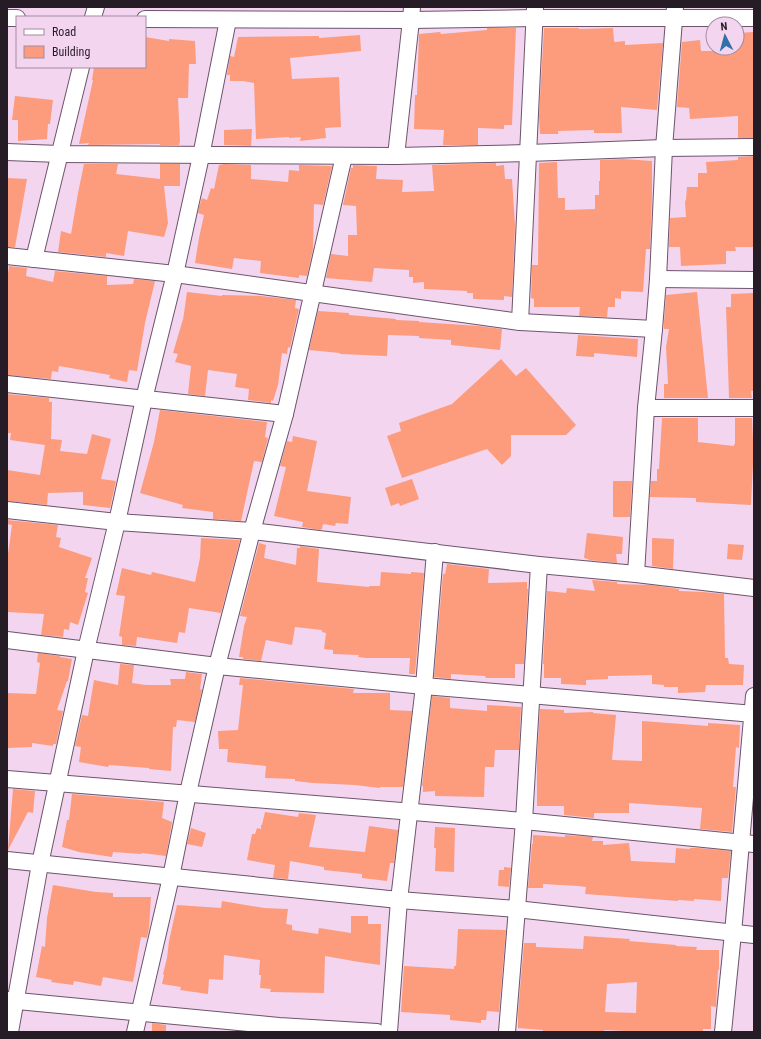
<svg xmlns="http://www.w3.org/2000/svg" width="761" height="1039" viewBox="0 0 761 1039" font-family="'Roboto Condensed',sans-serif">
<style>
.building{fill:#fd9b7d;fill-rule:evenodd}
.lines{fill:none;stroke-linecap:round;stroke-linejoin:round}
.street-casing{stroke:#6d546b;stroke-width:18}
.street{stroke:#fff;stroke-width:16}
</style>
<rect width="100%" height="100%" fill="#f3d5f0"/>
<g class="building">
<path d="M487,28H525H516L512,125H504V129L478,128V145H443L444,130L414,129L415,95H417L419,34L440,32L441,34L487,30Z"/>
<path d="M544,28H579V29L613,28L614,41L615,42L625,41V45L663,43L657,110L621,107L622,133H594V130L558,131V134H540L539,116Z"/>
<path d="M754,32V138H738V116L690,119L689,108L677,107L682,42L700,40L701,51H730V48H738L737,33Z"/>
<path d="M360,35L361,51L290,58L292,79L339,77L341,127L325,128L326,138L300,141L301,137L289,138V137L256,139L254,83L243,81H230V75H227L230,56L234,57L238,37L319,36V38Z"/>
<path d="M145,37L169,41V39L195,41L196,64H189L188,98H178L180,141L179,145H160V144L88,145L89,143L79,144L93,80H92L94,67H145Z"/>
<path d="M15,96L53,100L50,124H48L47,139L18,141V120H12Z"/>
<path d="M252,129L251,146L224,145V130Z"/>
<path d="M754,156V247H735L736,251H726V264L681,266L680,247H669L670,218L686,217L685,201L686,200L687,187H698V173H707L706,162L738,160V157Z"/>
<path d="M623,159L652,161V195L650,249H646L643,292L621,291V299L615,298V307H608L607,317L579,316L580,307H534V299L531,298L532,265H538L539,163L557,162L558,198H565V210L595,209V195H599V181H600V160Z"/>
<path d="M496,163V166L504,165L505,179H512L515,226L512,297L504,296V300L473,299V293H467V291L424,289V282L413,283V277H409V270L374,268L372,282L326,278L331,254L348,256V235H357L356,206L343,205L351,168H353V165L377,166L376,179L403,180L402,192L434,191L432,165Z"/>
<path d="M84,164H118L116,174L160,179V164H180V186H164L168,223L164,237L128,231L124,256L106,253V257L58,252L61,231L71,234L78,193Z"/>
<path d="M224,164L251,165V179L288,182L289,170L299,171V165L332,166L323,205L314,204L313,249L307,276L299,275V278L260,273L261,261L234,258L232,269L195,263L199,238L204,215L198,213L199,207L202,198L207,200L211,188L214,189L219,165Z"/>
<path d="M7,178L27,179L15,247H7Z"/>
<path d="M9,266L27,268L26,276L53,282L55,271L107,276V285L133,284L134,279L155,281L145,323L137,371L129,370L127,382L109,378L110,375L59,366L58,372L52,371L51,379L7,375V281Z"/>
<path d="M187,292L222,296V295L261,296L296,300L295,308L299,309L290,348L288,347L287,354L282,353L278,385L273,401L271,400V403L248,400L249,389L235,387L237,374L208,370L205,396L188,394L191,366L175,362L178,354L173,353L183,319V320Z"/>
<path d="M697,292L708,398H664V384H668L666,347L669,329H664V322L666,295Z"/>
<path d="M754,293V391H751L752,398H729L726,307H731V294Z"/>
<path d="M318,311L349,313V315L396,319V320L419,321V322L479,326L502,329L500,350L451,345V340L419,338V336L388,335L387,356L340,354V353L309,350Z"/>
<path d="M578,335L638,339L637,357L594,353V357L576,356Z"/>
<path d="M501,359L516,376L526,368L576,425L566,435H511V456L502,465L487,449L402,478L387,436L401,431L399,423L452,404Z"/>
<path d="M7,394L49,398V402H52L51,439L62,440L60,451L87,454L92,434L111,439L101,479L116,481L110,508L83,505V492L48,493L47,505L7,501V470L40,475L45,445L10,440L11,433H7Z"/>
<path d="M160,410L267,422L265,437L268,438L262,462L254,461L241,521L213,519V512L182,508L183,505L140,493L154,442Z"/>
<path d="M662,418H698V442L734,446V444H735V418H752L754,463H753L751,505L696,502V498L650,497L651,481H657V469H659Z"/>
<path d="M293,436L317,441L307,491L351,497L348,524L336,523L335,526L323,524L322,529L320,530L302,527L303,522L274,516L286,467L280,466L287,441L292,442Z"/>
<path d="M412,479L419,499L400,506L399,503L391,506L385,488Z"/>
<path d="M613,481H632L630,517H613Z"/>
<path d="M7,520L58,525L56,537L61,538L59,547L92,558L85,578H88L85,592L88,593L78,625L70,622L69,630L64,629L63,637L41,635L44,614L7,612V561L12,525L7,524Z"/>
<path d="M587,533L623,537L622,554H616L617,563L589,560L588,559L584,558Z"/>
<path d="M201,538L240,540L221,613L189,608L185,633L179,632L177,643L137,637L136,646L122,645V637L119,636L125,596L116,595L122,568L151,575L152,572L195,582L200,558Z"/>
<path d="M652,538L674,539L673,569L652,566Z"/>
<path d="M259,543L266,545L264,558L296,565L297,548H300V546L319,549L317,582L369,587V586H380L381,572L411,574V572L424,573L415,674H409L410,658H366L358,657L359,655L333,654V650L324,649L326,633L322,632V630L295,627L292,645L266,640L261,661L243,659V657H239L244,626L247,617L240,616Z"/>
<path d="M728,544L744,545L742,560L727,559Z"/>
<path d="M447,564L489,569L488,583L527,582V589H528L524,664H515V678H486L485,676L451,674V679L434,677L443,574H445Z"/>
<path d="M592,580L617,582V584L651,585L679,589V591L703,592L724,594L725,658H728L729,664L744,665L743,685H706L705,692L678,693V687H664V685L652,684V675L608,676V679L586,680V685L561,684V678H544V664H543L547,591L566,593L567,588L595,591Z"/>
<path d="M38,653L60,656V657L72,659L68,681H67L57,710L63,711L56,744H53V746L32,743V747L7,748V693L36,694L40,663L37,662Z"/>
<path d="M120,664L134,665L132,683L146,685H171L170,679H185L186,672L202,674L200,689L202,690L195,722L177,720L176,727H173L171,771L149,769V768L109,765L108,767L79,762L81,747L75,746L82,715L88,716L94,680L118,685Z"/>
<path d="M240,678L354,689L353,693H390V710L412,711L403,787H380V788L355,785L313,783L295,781V779L265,778L266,766L227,762L228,749H219L218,731L238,730L243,685H239Z"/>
<path d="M432,696L450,698V708L487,711V705L521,707L519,750H495L494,767H485L484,797L435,796V791L423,792V786H422Z"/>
<path d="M540,709L564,710V713L593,712V713L616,715L612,760L642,761V721L708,726V723L740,725L739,748L736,747L733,787H736L732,832L700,829L702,808L629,803V813H594V818L564,815V806H537V759Z"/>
<path d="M13,789L35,791L33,813L28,812L8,850Z"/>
<path d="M72,794L164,802L162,818L172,822L166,856L142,853L141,854L113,852L112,857L79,852L62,847L67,820H69Z"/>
<path d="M265,812L298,817L299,813L316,815L309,847L365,852L369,826L398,830L394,863H390L387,881L362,878V874L324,870V867L290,861L288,879L273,878L275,865L247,860L252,834H255L257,828L261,829V825H262Z"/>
<path d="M435,827L455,828L454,872L435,871L436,848H434Z"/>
<path d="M191,828L206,833L202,847L187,844Z"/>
<path d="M533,835L565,837V835L593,837L592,841H603V845L629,843L631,861L675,863L676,848L690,849V848H699L731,851L728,878H722L721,901L694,899V901L678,900V901L585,894L586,887L578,886L543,884V888H528L532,844H533Z"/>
<path d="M504,867L511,868L509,887L498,886L499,870H504Z"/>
<path d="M53,885L96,892L113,893V897H151L149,928L147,938L141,937L133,982L103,977L101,986L74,981L73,985L51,982L52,980L36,977L42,946L45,947L47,918Z"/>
<path d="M222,901L264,908L288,909L286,924L292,925V930L318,934L319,928L351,933V916H368V924H381L380,965L359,962L325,956L324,993L270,992L271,989L260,988L261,975H259L260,960L224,955L223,980L209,979L208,994L180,990L181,987L162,984L164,975L163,974L167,958L169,941L177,905L221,908Z"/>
<path d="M458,929L506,930L499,1012L487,1011L486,1020H481V1023L450,1020V1015L401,1012L404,966L454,969V966H456Z"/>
<path d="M584,936L630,939L629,941L676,945V946L697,947L696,950H719V970H718L716,1007L711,1006V1029H703V1032H648L604,1030V1032H543V1030L518,1028V1013L524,943H536V947L583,949ZM637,982L636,1013L605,1012L607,984Z"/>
<path d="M152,1023L166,1025V1032H152Z"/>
</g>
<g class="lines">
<defs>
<g id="street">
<path d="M93,17L96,7"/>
<path d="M7,18H17"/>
<path d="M145,19L411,20L534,18H754"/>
<path d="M7,152L59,154L396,156L528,153L664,148L754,147"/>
<path d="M396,156L411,20L412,7"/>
<path d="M7,256L175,274L520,322L654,329"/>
<path d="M34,259L81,67"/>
<path d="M658,279L754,280"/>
<path d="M520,322L535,8"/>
<path d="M7,384L285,414"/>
<path d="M646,408H754"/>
<path d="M7,510L117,522L252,531L539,565L636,574L754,588"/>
<path d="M636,574L646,408L654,329L658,279L664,148L675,7"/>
<path d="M7,640L217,666L424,686L754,714"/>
<path d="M7,779L524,821L754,844"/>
<path d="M7,860L399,900L516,909L754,935"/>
<path d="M7,1000L279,1026L377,1032"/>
<path d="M10,1032L40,864L86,650L117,522L144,399L175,274L201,156L228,20"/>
<path d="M135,1032L171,877L188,793L217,666L252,531L285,414L344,156"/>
<path d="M389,1032L399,900L424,686L435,552"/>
<path d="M507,1032L524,821L539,565"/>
<path d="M723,1032L733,933L754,696"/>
</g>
</defs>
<use href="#street" class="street-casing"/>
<use href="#street" class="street"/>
</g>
<rect width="761" height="1039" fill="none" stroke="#261c26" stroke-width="16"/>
<rect x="16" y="16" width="130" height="52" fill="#f3d5f0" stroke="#a18b9f"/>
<rect x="24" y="29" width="20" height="6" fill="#ffffff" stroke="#a18b9f"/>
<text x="52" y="36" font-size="12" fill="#261c26">Road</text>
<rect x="24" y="46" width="20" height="12" fill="#fd9b7d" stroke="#a18b9f"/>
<text x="52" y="56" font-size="12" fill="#261c26">Building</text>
<g transform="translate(725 36) rotate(354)"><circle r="19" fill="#f3d5f0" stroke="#a18b9f"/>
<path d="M0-3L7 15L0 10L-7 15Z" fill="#3072a8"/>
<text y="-6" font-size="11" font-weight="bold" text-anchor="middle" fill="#261c26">N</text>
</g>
</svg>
